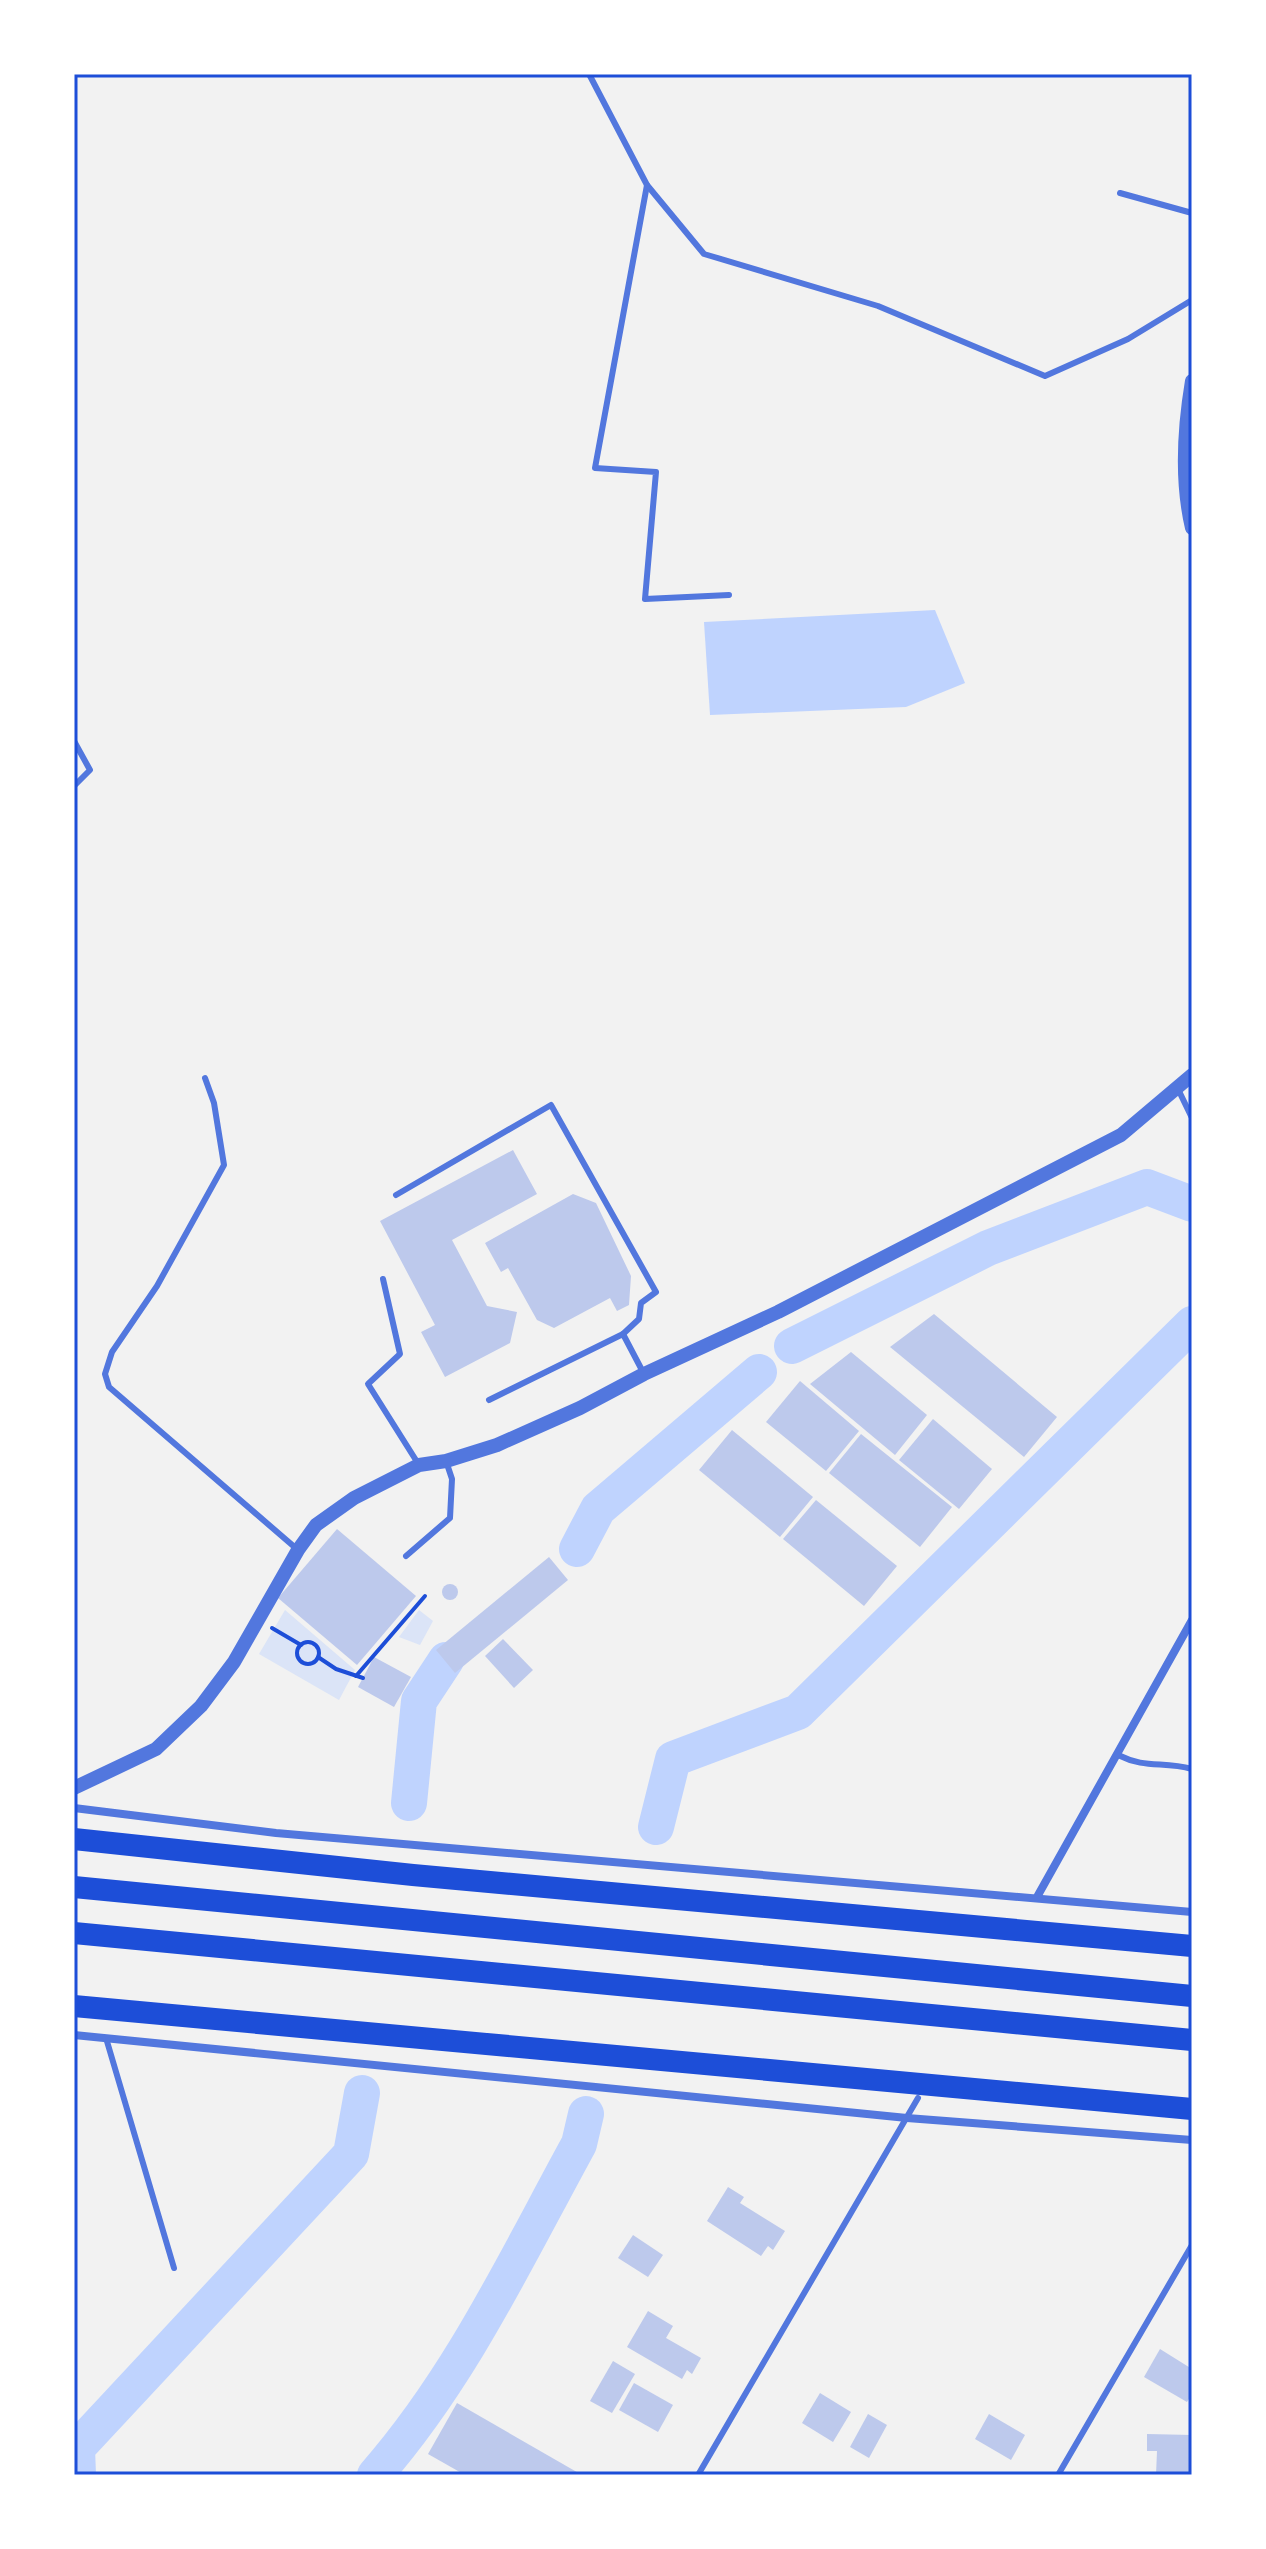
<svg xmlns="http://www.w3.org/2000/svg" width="1266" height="2549" viewBox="0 0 1266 2549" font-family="'PT Sans',sans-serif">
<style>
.green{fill:#dbe4f7}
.water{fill:#bfd3fe}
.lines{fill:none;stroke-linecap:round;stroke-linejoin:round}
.river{stroke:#bfd3fe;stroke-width:36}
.building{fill:#bdc9ec}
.path{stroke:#1d4ed8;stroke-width:4}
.service{stroke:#5277de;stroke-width:6}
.minor{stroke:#5277de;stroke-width:8}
.tertiary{stroke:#5277de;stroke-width:14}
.motorway{stroke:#1d4ed8;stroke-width:22}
.neatline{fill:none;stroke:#1d4ed8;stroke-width:3}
</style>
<rect width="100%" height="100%" fill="#f2f2f2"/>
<g class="green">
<path d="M285,1610L355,1670L339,1700L259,1654Z"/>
<path d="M419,1610L433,1621L420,1645L399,1637Z"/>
</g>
<path class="water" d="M935,610L965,683L906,707L710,715L704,622Z"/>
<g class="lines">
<g class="river">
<path d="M792,1346L988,1248L1147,1187L1192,1204"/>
<path d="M577,1549L598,1509L759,1372"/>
<path d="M409,1803L419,1701L446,1660"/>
<path d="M656,1827L673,1759L798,1712L1192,1324"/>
<path d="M78,2475L77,2448L351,2154L362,2093"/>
<path d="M375,2475C461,2377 517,2257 579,2144L586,2114"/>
</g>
</g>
<g class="building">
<path d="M513,1150L537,1194L452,1240L487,1306L517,1312L510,1343L445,1377L421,1332L435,1325L380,1221Z"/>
<path d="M573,1194L596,1203L631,1276L629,1305L617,1311L610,1298L554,1328L537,1320L508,1268L501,1272L485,1243Z"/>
<path d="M934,1314L1057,1417L1024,1457L890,1347Z"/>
<path d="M851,1352L927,1415L895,1455L810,1384Z"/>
<path d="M800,1381L859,1431L826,1471L766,1422Z"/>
<path d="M933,1419L992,1469L959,1509L899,1460Z"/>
<path d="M732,1430L813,1497L780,1537L699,1470Z"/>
<path d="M861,1434L952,1507L920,1547L829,1473Z"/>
<path d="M816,1500L897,1566L864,1606L783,1539Z"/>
<path d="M337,1529L416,1596L357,1665L278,1598Z"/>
<path d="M549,1557L568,1580L455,1673L436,1650Z"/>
<circle cx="450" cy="1592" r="8"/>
<path d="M503,1639L533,1670L514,1688L485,1656Z"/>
<path d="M374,1657L411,1677L394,1707L358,1687Z"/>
<path d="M728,2187L744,2197L740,2203L785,2231L773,2250L768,2246L761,2256L707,2221Z"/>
<path d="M633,2235L663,2255L648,2277L618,2258Z"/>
<path d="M648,2311L673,2326L666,2338L701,2358L692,2374L687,2370L682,2379L627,2347Z"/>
<path d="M1160,2349L1192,2369V2394L1187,2402L1144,2377Z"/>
<path d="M613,2361L635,2374L612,2413L590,2401Z"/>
<path d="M634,2383L673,2405L658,2432L619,2410Z"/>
<path d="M820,2393L851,2412L833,2442L802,2423Z"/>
<path d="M457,2403L582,2475H465L428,2454Z"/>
<path d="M868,2414L887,2425L869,2458L850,2447Z"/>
<path d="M989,2414L1025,2435L1011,2460L975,2439Z"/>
<path d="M1147,2434L1192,2435V2475H1156L1157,2451H1147Z"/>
</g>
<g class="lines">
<g class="path">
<path d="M272,1628L301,1645"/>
<circle cx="308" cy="1653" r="11"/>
<path d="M318,1657L336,1669L363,1678"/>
<path d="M356,1676L425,1596"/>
</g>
<g class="service">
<path d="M589,74L647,185L704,254L878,306L1045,376L1128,339L1192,300"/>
<path d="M647,185L595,468L656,472L645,599L729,595"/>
<path d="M1120,193L1192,213"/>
<path d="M74,741L90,770L74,786"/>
<path d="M205,1078L214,1103L224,1165L157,1286L112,1352L105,1374L109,1387L298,1550"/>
<path d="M1178,1089L1192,1118"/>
<path d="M396,1195L551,1105L656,1292L641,1303L639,1319L623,1334"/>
<path d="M383,1279L400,1354L368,1384L419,1465"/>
<path d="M489,1400L623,1334L644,1374"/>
<path d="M406,1556L450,1518L452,1479L446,1461"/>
<path d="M1118,1755C1146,1769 1162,1761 1192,1769"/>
<path d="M106,2038L174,2268"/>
<path d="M698,2475L918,2098"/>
<path d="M1058,2475L1192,2245"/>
</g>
<g class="minor">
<path d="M74,1808L276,1833L1192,1912"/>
<path d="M1037,1897L1192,1620"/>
<path d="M74,2035L907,2118L1192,2140"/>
</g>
<g class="tertiary">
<path d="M1192,381C1184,429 1181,481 1192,528"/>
<path d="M74,1788L156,1749L201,1706L234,1662L298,1550L316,1525L354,1498L419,1465L446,1461L497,1445L580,1408L644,1374L778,1312L1121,1135L1192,1075"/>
</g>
<g class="motorway">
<path d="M74,1839L413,1875L1192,1946"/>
<path d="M74,1887L1192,1996"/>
<path d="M74,1933L1192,2040"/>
<path d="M74,2006L1192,2109"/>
</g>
</g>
<rect width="1266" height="2549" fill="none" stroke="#ffffff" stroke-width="152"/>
<rect x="76" y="76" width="1114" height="2397" class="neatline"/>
</svg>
